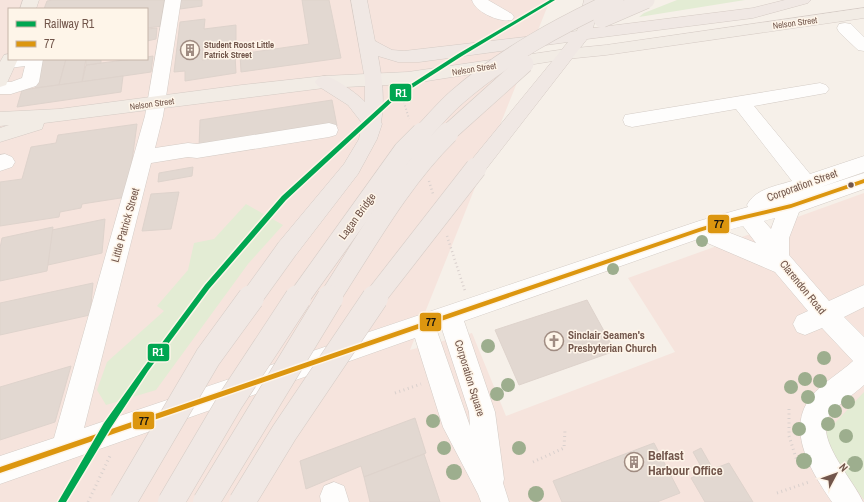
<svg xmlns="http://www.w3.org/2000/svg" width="864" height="502" viewBox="0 0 864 502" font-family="'Archivo Narrow',sans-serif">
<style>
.commercial{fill:#f6e4dd;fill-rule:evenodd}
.green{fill:#e3ecd4}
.building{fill:#e2d8d1;stroke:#ded3cc}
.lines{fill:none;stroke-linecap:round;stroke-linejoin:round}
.minor-casing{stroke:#d4ccc6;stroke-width:1}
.major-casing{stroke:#d5cbc5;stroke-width:1}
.highway-casing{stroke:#d5cbc5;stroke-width:1}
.path-far2{stroke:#d9d0cd;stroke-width:2;stroke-dasharray:1 2.5;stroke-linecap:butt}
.path-far1{stroke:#d9d0cd;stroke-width:2.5;stroke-dasharray:1 3;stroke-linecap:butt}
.path{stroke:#d9d0cd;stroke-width:3;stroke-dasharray:1 3.5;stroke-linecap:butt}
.minor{fill:#fefdfc;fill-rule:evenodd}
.major{fill:#f2ece5;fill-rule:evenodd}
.highway{fill:#f0e8e4;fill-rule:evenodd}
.highway-bridge-far2-casing{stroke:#d5cbc5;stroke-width:18;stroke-linecap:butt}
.highway-bridge-far1-casing{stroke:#d5cbc5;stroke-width:22;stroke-linecap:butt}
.highway-bridge-casing{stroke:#d5cbc5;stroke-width:27;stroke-linecap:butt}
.highway-bridge-far2{stroke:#f0e8e4;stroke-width:17}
.highway-bridge-far1{stroke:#f0e8e4;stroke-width:21}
.highway-bridge{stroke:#f0e8e4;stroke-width:26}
.bus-1-casing{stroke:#fef5e9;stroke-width:3}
.bus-1{fill:#dc960f;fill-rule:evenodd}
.rail-1-casing{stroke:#fef5e9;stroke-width:3}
.rail-1{fill:#00a651;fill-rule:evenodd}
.tree{fill:#9dae8e}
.bus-dot{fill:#72564b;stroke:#fef5e9;stroke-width:1.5}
.labels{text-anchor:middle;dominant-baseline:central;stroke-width:3;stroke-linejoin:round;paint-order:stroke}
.far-street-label{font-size:9px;fill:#72564b;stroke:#fef5e9}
.far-poi-label{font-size:9px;font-weight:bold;fill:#72564b;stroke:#fef5e9;text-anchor:start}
.street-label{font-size:11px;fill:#72564b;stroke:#fef5e9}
.poi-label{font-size:11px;font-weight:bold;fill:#72564b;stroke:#fef5e9;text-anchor:start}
.near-poi-label{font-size:13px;font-weight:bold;fill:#72564b;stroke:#fef5e9;text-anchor:start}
.line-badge{stroke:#fef5e9;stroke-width:1.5}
.badge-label{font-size:11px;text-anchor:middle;font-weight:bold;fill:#fff}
.pale-badge-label{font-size:11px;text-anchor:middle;font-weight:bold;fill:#111}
</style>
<rect width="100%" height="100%" fill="#f6f0e9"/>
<path class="commercial" d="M0,0H550L410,350L472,333L506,416L675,352L628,278L864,193V502H0ZM9,9H147V59H9Z"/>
<g class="green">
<path d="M677,0H745L639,17L644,13Z"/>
<path d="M246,204L283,225L248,264L156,390L106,405L97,390L107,362L164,311L157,306L188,270L194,243L214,239Z"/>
<path d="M864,392V500L820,439Z"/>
</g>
<g class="building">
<path d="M53,0H166L163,26L147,28V9H44L47,1Z"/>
<path d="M181,0H202V6L180,9Z"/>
<path d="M302,0H329L341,58L241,72L240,54L309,44Z"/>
<path d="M205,19L204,29L236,25V41L203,46L202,60L235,55L236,73L185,81V71L174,72L180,22Z"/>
<path d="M157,28L156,39L147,41V29Z"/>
<path d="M153,56L151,72L82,82L86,65L132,59H147V57Z"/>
<path d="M43,59H66L59,85L35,88Z"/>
<path d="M66,59H86L82,82L59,85Z"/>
<path d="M86,59H101V63L86,65Z"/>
<path d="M123,76L121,92L17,107L22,90Z"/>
<path d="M332,100L337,126L199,148L200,120Z"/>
<path d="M137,124L127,197L82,204L81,208L60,212L59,217L0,226V182L22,179L31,147L56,143L58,135Z"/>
<path d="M193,167L192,176L158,182L159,173Z"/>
<path d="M179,192L171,229L142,231L151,194Z"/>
<path d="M105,219L102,253L48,265L52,230Z"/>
<path d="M53,227L47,271L0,281V248L2,238Z"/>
<path d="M93,283L90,315L0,335V303Z"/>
<path d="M587,300L615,351L519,385L495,330Z"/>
<path d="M71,366L55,422L0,440V387Z"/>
<path d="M415,418L426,453L364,477L361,466L306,489L300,461Z"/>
<path d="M654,443L680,493L657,502H562L553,481Z"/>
<path d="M701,448L713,469L729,463L753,502H705L691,478L704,472L693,452Z"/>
<path d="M424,454L440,502H370L364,477Z"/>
</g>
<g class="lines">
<defs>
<g id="minor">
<path d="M165,0H181L163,116L155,148L188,143L197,144L329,123L336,125L338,130L336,135L329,137L197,158L188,157L151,163L84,428L699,221L748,207L747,205C755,189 776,186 792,181L736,109L632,127L625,125L623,120L625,115L820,83L826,85L829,89L826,93L754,106L810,174L864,156V172L821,187L864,173V189L799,212L789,238V255L829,301L864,285V307L844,317L864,337V385C853,395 838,404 829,416C814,438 855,482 863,502H832C812,473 785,430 811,397C822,383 840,373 853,361L822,328L805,335L797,332L793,324L797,316L808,311L775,272L698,239L464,321L495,412L504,479L503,483L509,502H481L478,494L443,427L415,338L0,484V456L54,438L145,116ZM775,218L771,229L764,221ZM743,226L756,243L725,231ZM442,329L469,412L470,426L437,331Z"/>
<path d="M472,0H488L512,14L514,17L512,20C500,23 475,12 472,0Z"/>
<path d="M845,23L851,24L864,37V51L858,50L839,32L837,28L839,24Z"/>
<path d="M9,56V59H43L39,82L36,86L11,94H0V82H11L22,78L25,66L9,68L3,66L1,62L3,58Z"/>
<path d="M5,154L12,157L15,162L12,167L0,171V155Z"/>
<path d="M334,482L344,486L349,502H321L320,496L324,486Z"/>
</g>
<g id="major">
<path d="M23,0H39L36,9H20Z"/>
<path d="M864,8V18L606,55L566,59L408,84L324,88L44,123L42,129L0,142V128L9,125L0,126V112L59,109L242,85L324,76L408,72L566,49L606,45Z"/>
<path d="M9,54V59H18L6,85L0,87V62L4,55Z"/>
</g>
<path id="highway" d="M351,0H367L375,41L392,50L404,51L577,31L584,0H600L593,28L753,8L785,0H811L808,3L753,18L587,39L483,173L476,176L469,173L466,168L469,163L568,42L419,62H398L378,56C382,78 385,99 381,122L382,124L377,139L358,174L295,256L287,258L279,256L276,249L279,242L344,164L359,139L362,123L348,105L318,86L315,82L318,78C320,77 322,76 324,76C333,76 359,95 365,102V80Z"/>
</defs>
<use href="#minor" class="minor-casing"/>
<use href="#major" class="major-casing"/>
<use href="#highway" class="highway-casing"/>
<path class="path-far2" d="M401,92L409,119"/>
<g class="path-far1">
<path d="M429,181L433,194"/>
<path d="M447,236L465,291"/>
</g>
<g class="path">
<path d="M395,393L421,384"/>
<path d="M789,409V436L797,461"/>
<path d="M533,462L564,448L565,430"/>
<path d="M777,493L809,482"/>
<path d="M88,502L111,454"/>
</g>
<use href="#minor" class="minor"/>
<use href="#major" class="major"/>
<use href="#highway" class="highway"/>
<defs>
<g id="highway-bridge-far2">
<path d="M602,19L646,0"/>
<path d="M421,134C433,122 444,108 457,97C504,56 559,26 615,0"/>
<path d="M447,134L525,64"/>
</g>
<g id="highway-bridge-far1">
<path d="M251,299L287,249"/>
<path d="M298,299L404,151L422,133"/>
<path d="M329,299C366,242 400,180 448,133"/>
<path d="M374,299L476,168"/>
</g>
<g id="highway-bridge">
<path d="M123,502L208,357L251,298"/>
<path d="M171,502L231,400L298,298"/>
<path d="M206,502L330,298"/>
<path d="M242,502L284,433L375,298"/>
</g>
</defs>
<use href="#highway-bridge-far2" class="highway-bridge-far2-casing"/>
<use href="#highway-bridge-far1" class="highway-bridge-far1-casing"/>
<use href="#highway-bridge" class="highway-bridge-casing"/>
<use href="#highway-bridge-far2" class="highway-bridge-far2"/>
<use href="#highway-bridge-far1" class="highway-bridge-far1"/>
<use href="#highway-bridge" class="highway-bridge"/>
<defs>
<path id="bus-1" d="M864,179V183L791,208L732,222L699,232L0,473V467L699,228L732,218L791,204Z"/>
</defs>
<use href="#bus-1" class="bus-1-casing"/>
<use href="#bus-1" class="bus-1"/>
<defs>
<path id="rail-1" d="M550,0H555L462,56L395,99L286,200L209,289L148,371L110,429L66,502H58L104,423L144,367L205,285L282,196L391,97L458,54Z"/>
</defs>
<use href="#rail-1" class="rail-1-casing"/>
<use href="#rail-1" class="rail-1"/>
</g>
<g class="tree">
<circle cx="702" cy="241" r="6"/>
<circle cx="613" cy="269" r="6"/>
<circle cx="488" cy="346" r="7"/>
<circle cx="824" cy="358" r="7"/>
<circle cx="805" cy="379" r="7"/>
<circle cx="820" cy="381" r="7"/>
<circle cx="508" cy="385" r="7"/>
<circle cx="791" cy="387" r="7"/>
<circle cx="497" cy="394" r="7"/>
<circle cx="808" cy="397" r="7"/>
<circle cx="848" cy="402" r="7"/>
<circle cx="835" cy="411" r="7"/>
<circle cx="433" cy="421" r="7"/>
<circle cx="828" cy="424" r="7"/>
<circle cx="799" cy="429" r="7"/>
<circle cx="846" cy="436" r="7"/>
<circle cx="444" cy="448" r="7"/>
<circle cx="519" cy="448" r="7"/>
<circle cx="804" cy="461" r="8"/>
<circle cx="855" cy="464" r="8"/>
<circle cx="454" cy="472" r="8"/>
<circle cx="536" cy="494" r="8"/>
</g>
<defs>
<symbol id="building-ring" viewBox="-11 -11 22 22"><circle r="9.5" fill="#fef5e9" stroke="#a08c82" stroke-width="1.5"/><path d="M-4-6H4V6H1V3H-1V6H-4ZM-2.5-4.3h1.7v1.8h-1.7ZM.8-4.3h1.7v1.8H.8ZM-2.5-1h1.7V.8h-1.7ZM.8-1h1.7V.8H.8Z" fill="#a08c82"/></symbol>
<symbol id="church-ring" viewBox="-11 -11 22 22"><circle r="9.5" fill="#fef5e9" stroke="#a08c82" stroke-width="1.5"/><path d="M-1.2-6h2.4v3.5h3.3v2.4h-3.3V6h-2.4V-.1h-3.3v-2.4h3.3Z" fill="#a08c82"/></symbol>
</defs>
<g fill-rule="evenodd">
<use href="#building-ring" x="179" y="39" width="22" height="22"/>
<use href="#church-ring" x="543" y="330" width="22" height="22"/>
<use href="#building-ring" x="623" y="451" width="22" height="22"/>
</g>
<circle class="bus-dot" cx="851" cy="185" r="3.5"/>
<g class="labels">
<g class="far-street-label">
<text transform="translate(795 23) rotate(-8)">Nelson Street</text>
<text transform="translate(474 69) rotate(-9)">Nelson Street</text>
<text transform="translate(152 104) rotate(-8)">Nelson Street</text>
</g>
<g class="far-poi-label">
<text x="204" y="45">Student Roost Little<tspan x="204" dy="10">Patrick Street</tspan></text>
</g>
<g class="street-label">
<text transform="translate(802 185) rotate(-20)">Corporation Street</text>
<text transform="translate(357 216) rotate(-54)">Lagan Bridge</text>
<text transform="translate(125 225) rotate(-74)">Little Patrick Street</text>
<text transform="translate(803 287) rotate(51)">Clarendon Road</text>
<text transform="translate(470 378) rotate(73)">Corporation Square</text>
</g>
<g class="poi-label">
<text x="568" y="335">Sinclair Seamen's<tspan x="568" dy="13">Presbyterian Church</tspan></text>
</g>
<g class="near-poi-label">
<text x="648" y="455">Belfast<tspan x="648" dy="15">Harbour Office</tspan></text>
</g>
</g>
<g class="line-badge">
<rect x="389" y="83" width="23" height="19" rx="4" fill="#00a651"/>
<rect x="707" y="214" width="23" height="20" rx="4" fill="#dc960f"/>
<rect x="419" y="312" width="23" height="20" rx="4" fill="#dc960f"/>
<rect x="147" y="343" width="23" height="19" rx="4" fill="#00a651"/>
<rect x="132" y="411" width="23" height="19" rx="4" fill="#dc960f"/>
</g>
<g class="badge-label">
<text x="401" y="97">R1</text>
<text x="158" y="356">R1</text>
</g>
<g class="pale-badge-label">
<text x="719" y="228">77</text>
<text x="431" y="326">77</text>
<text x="144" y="425">77</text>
</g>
<rect x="8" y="8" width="140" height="52" fill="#fef5e9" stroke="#c6b5aa"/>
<rect x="16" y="21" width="20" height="6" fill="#00a651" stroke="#c6b5aa"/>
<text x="44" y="28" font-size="12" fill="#72564b">Railway R1</text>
<rect x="16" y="41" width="20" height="6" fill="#dc960f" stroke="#c6b5aa"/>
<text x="44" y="48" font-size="12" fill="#72564b">77</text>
<g transform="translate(836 474) rotate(49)" stroke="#fef5e9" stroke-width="3" paint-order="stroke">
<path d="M0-3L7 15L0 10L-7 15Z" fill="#72564b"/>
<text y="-6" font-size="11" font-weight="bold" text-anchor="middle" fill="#72564b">N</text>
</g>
</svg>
